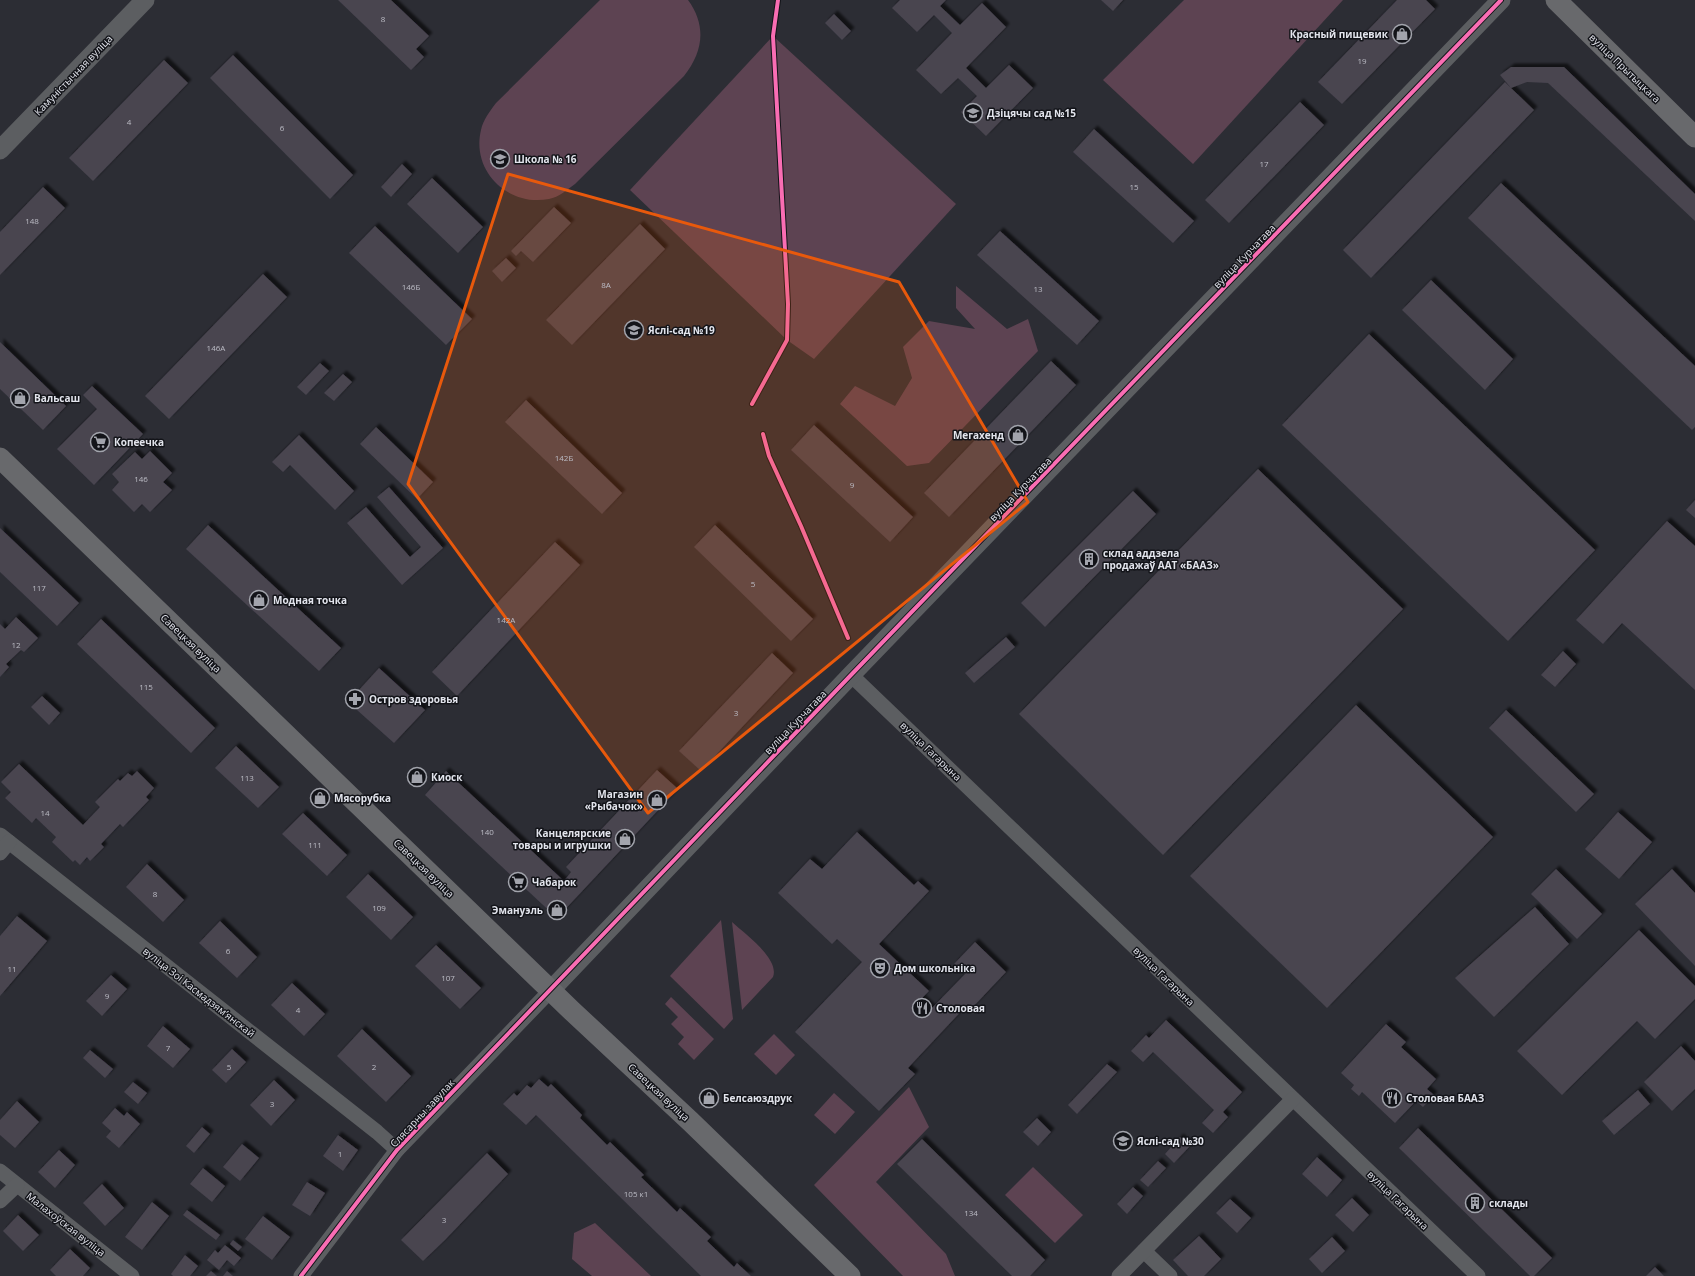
<svg xmlns="http://www.w3.org/2000/svg" width="1695" height="1276" viewBox="0 0 1695 1276" font-family="'Open Sans',sans-serif">
<style>
.green{fill:#5d4352}
.building{fill:#48444f;filter:url(#shadow)}
.lines{fill:none;stroke-linecap:round;stroke-linejoin:round}
.minor{stroke:#5c5e61;stroke-width:15}
.tertiary{stroke:#5c5e61;stroke-width:19}
.secondary{stroke:#68696c;stroke-width:21}
.cycleway-casing{stroke:#131419;stroke-width:6}
.cycleway{stroke:#f96db3;stroke-width:4}
.marked{fill:#e8590c;fill-opacity:0.2;stroke:#e8590c;stroke-width:3;stroke-linejoin:round}
.labels{text-anchor:middle;dominant-baseline:central;stroke-width:3;stroke-linejoin:round;paint-order:stroke}
.number-label{font-size:8px;fill:#bcbcc5}
.poi-label{font-size:10px;font-weight:bold;fill:#e2e4ec;stroke:#131419;text-anchor:start}
.street-label{font-size:10px;fill:#e2e4ec;stroke:#131419}
</style>
<defs>
<filter id="shadow"><feDropShadow dx="3.5" dy="-3.5" stdDeviation="1" flood-color="#0009"/></filter>
</defs>
<rect width="100%" height="100%" fill="#2c2d34"/>
<g class="green">
<path d="M600,0H688C707,26 703,52 684,76L575,184C567,190 559,197 549,199C508,207 471,171 481,130C483,120 490,111 496,103Z"/>
<path d="M1184,0H1343L1193,164L1103,80Z"/>
<path d="M773,36L956,204L814,359L787,340L630,190Z"/>
<path d="M956,286L1007,329L1028,319L1038,351L929,463L907,466L840,404L855,386L895,406L912,378L903,347L929,321L975,329L956,308Z"/>
<path d="M721,920L733,1019L724,1029L670,976Z"/>
<path d="M732,922C745,934 780,959 773,977L742,1010Z"/>
<path d="M671,997L714,1039L694,1060L678,1044L684,1037L671,1024L678,1017L665,1004Z"/>
<path d="M774,1034L795,1055L776,1075L754,1054Z"/>
<path d="M909,1087L929,1127L876,1182L946,1254L955,1276H903L814,1185Z"/>
<path d="M834,1093L855,1112L835,1134L814,1115Z"/>
<path d="M1033,1167L1083,1215L1055,1243L1005,1195Z"/>
<path d="M595,1223L651,1276H592L572,1259L574,1233Z"/>
</g>
<g class="building">
<path d="M338,0H391L429,36L416,49L424,57L411,70Z"/>
<path d="M900,0H946L940,6L960,25L982,3L1006,27L966,68L986,88L1009,65L1033,88L986,136L961,112L977,96L958,78L941,94L916,70L952,33L934,15L917,32L892,8Z"/>
<path d="M1101,0H1123L1113,11Z"/>
<path d="M1397,0H1426L1435,9L1342,104L1318,82Z"/>
<path d="M834,14L851,31L842,40L825,23Z"/>
<path d="M233,55L353,175L330,199L210,78Z"/>
<path d="M164,60L188,83L93,181L69,158Z"/>
<path d="M1511,67H1564L1695,194V221L1548,83L1527,82L1511,88L1534,110L1371,278L1343,250L1505,82L1511,88L1500,75Z"/>
<path d="M1300,102L1324,125L1229,223L1205,200Z"/>
<path d="M1094,129L1194,221L1173,243L1073,152Z"/>
<path d="M402,164L412,174L391,197L381,187Z"/>
<path d="M432,178L483,227L458,253L407,204Z"/>
<path d="M1501,183L1695,366V427L1692,430L1468,218Z"/>
<path d="M43,187L65,208L0,275V232Z"/>
<path d="M554,207L571,223L533,262L521,251L516,256L511,251Z"/>
<path d="M640,224L665,249L572,345L546,320Z"/>
<path d="M375,226L472,319L446,345L349,253Z"/>
<path d="M1000,231L1099,321L1077,345L977,255Z"/>
<path d="M506,258L516,268L502,282L492,271Z"/>
<path d="M263,274L287,297L169,419L145,396Z"/>
<path d="M1431,280L1513,359L1485,390L1402,310Z"/>
<path d="M1369,334L1595,550L1508,641L1282,425Z"/>
<path d="M0,342L66,406L43,430L0,389Z"/>
<path d="M1051,361L1076,385L949,517L924,493Z"/>
<path d="M320,363L329,371L306,395L297,387Z"/>
<path d="M343,374L352,382L334,401L324,393Z"/>
<path d="M92,386L143,434L94,485L57,449L97,409L83,395Z"/>
<path d="M526,400L622,493L602,514L505,422Z"/>
<path d="M814,425L913,517L890,542L791,450Z"/>
<path d="M376,427L433,482L417,499L360,444Z"/>
<path d="M299,435L354,491L335,510L290,465L283,472L272,462Z"/>
<path d="M150,451L172,473L163,482L172,490L150,512L142,504L134,512L112,490L119,482L112,474L135,452L142,459Z"/>
<path d="M1258,469L1403,609L1163,855L1019,714Z"/>
<path d="M389,487L443,548L402,585L347,523L366,507L410,557L421,547L377,497Z"/>
<path d="M1133,491L1156,514L1045,627L1021,603Z"/>
<path d="M1695,500V518L1686,510Z"/>
<path d="M1667,521L1695,546V690L1622,623L1603,644L1576,620Z"/>
<path d="M208,525L341,648L319,671L186,549Z"/>
<path d="M715,525L813,619L791,641L694,547Z"/>
<path d="M0,528L79,603L57,626L0,572Z"/>
<path d="M555,542L580,565L457,696L432,672Z"/>
<path d="M16,617L38,638L24,652L21,650L6,664L9,667L0,677V624L5,629Z"/>
<path d="M101,619L215,728L191,753L77,644Z"/>
<path d="M1006,637L1015,647L974,683L965,673Z"/>
<path d="M1563,651L1576,664L1555,687L1541,675Z"/>
<path d="M772,653L793,673L701,771L679,751Z"/>
<path d="M379,668L425,710L394,743L348,702Z"/>
<path d="M42,696L60,713L49,725L31,707Z"/>
<path d="M1356,705L1493,837L1327,1008L1190,876Z"/>
<path d="M1506,710L1594,794L1576,812L1489,728Z"/>
<path d="M236,746L279,787L258,808L215,768Z"/>
<path d="M19,764L83,825L100,807L95,802L118,779L120,781L128,773L132,776L137,771L154,788L146,797L149,800L123,827L120,824L101,844L104,847L90,861L87,857L80,865L75,860L73,862L52,842L56,837L36,818L32,823L5,798L11,792L1,782Z"/>
<path d="M657,770L678,789L557,918L425,795L446,771L564,881L571,872L566,867Z"/>
<path d="M1618,812L1652,842L1619,879L1585,849Z"/>
<path d="M303,813L347,855L327,876L282,834Z"/>
<path d="M857,832L914,885L918,881L929,891L879,944L929,991L922,998L932,1008L965,974L954,964L975,942L1006,972L972,1008L968,1004L908,1068L915,1074L879,1111L795,1032L862,962L837,939L832,944L778,893L810,859L822,869Z"/>
<path d="M147,864L184,900L163,922L126,887Z"/>
<path d="M1556,869L1602,914L1577,939L1531,894Z"/>
<path d="M1672,869L1695,893V966L1635,904Z"/>
<path d="M368,874L413,917L391,940L346,897Z"/>
<path d="M1535,907L1569,944L1494,1017L1455,978Z"/>
<path d="M17,916L47,941L0,996V936Z"/>
<path d="M220,921L257,957L237,978L199,943Z"/>
<path d="M1639,930L1695,986V999L1655,1039L1637,1021L1562,1095L1517,1051Z"/>
<path d="M436,945L481,988L460,1009L415,966Z"/>
<path d="M111,975L127,989L102,1016L86,1001Z"/>
<path d="M292,983L325,1014L304,1036L271,1005Z"/>
<path d="M1166,1020L1242,1092L1223,1112L1228,1117L1213,1133L1202,1123L1214,1110L1153,1052L1143,1062L1131,1051L1146,1035L1149,1038Z"/>
<path d="M1386,1024L1406,1042L1401,1047L1436,1079L1427,1089L1434,1095L1423,1107L1416,1101L1395,1123L1362,1092L1359,1096L1351,1089L1354,1085L1341,1073Z"/>
<path d="M163,1026L190,1049L173,1068L147,1046Z"/>
<path d="M362,1029L411,1076L386,1102L337,1056Z"/>
<path d="M1681,1046L1695,1061V1089L1672,1111L1644,1082Z"/>
<path d="M232,1049L246,1062L226,1083L212,1070Z"/>
<path d="M90,1050L113,1069L105,1078L83,1058Z"/>
<path d="M1107,1064L1117,1072L1077,1114L1068,1105Z"/>
<path d="M539,1079L548,1087L551,1084L582,1115L580,1118L607,1145L610,1142L644,1175L641,1177L677,1212L680,1208L711,1237L707,1241L734,1267L737,1263L751,1276H701L536,1115L526,1125L503,1104L514,1093L517,1096L527,1085L531,1088Z"/>
<path d="M274,1080L295,1100L271,1126L250,1105Z"/>
<path d="M133,1082L147,1093L138,1104L124,1092Z"/>
<path d="M1638,1090L1650,1104L1614,1135L1602,1121Z"/>
<path d="M17,1101L39,1122L15,1148L0,1135V1120Z"/>
<path d="M115,1108L124,1116L127,1112L140,1124L119,1148L106,1137L111,1131L102,1123Z"/>
<path d="M1037,1118L1051,1132L1038,1146L1023,1132Z"/>
<path d="M202,1127L210,1134L194,1153L186,1146Z"/>
<path d="M1418,1128L1552,1258L1534,1276H1530L1399,1148Z"/>
<path d="M338,1135L358,1150L343,1171L323,1156Z"/>
<path d="M1180,1137L1190,1146L1174,1163L1165,1154Z"/>
<path d="M922,1139L1045,1260L1030,1276H1012L897,1164Z"/>
<path d="M242,1144L259,1158L240,1181L223,1167Z"/>
<path d="M59,1150L75,1165L55,1188L38,1172Z"/>
<path d="M487,1153L508,1174L445,1240L423,1261L401,1240Z"/>
<path d="M1317,1157L1342,1180L1327,1197L1302,1174Z"/>
<path d="M1158,1161L1166,1168L1148,1187L1140,1180Z"/>
<path d="M203,1168L225,1186L212,1202L190,1184Z"/>
<path d="M307,1182L325,1193L310,1216L292,1205Z"/>
<path d="M102,1184L124,1208L105,1226L83,1203Z"/>
<path d="M1133,1187L1143,1196L1127,1214L1117,1204Z"/>
<path d="M1352,1198L1369,1215L1353,1232L1335,1215Z"/>
<path d="M1230,1199L1251,1218L1237,1233L1216,1213Z"/>
<path d="M152,1202L169,1216L142,1250L125,1237Z"/>
<path d="M187,1210L220,1235L216,1240L183,1215Z"/>
<path d="M18,1215L39,1235L23,1251L3,1231Z"/>
<path d="M263,1216L290,1237L272,1260L245,1239Z"/>
<path d="M1199,1236L1221,1259L1204,1276H1188L1173,1260Z"/>
<path d="M1332,1237L1345,1251L1322,1273L1309,1259Z"/>
<path d="M233,1240L242,1247L238,1251L230,1244Z"/>
<path d="M225,1245L241,1258L234,1266L227,1260L219,1270L207,1260L215,1250L218,1253Z"/>
<path d="M70,1249L90,1268L83,1276H56L50,1270Z"/>
<path d="M185,1255L198,1266L190,1276H173L171,1274Z"/>
<path d="M1655,1267L1664,1276H1646Z"/>
<path d="M211,1271L217,1276H206Z"/>
<path d="M227,1271L233,1276H223Z"/>
</g>
<g class="lines">
<g class="minor">
<path d="M851,675L1478,1276"/>
<path d="M0,835L377,1132L397,1150"/>
<path d="M0,853L9,842"/>
<path d="M0,1171L132,1276"/>
<path d="M0,1201L17,1185"/>
<path d="M1144,1251L1170,1276"/>
<path d="M301,1276L397,1150L551,990"/>
<path d="M1119,1276L1293,1099"/>
</g>
<g class="tertiary">
<path d="M0,150L145,0"/>
<path d="M551,990L851,675L1501,0"/>
</g>
<g class="secondary">
<path d="M1556,0L1695,137"/>
<path d="M0,458L572,1011L690,1121L850,1276"/>
</g>
<defs>
<g id="cycleway">
<path d="M752,404L787,340L788,304L773,36L778,0"/>
<path d="M763,434L769,456L801,526L848,638"/>
<path d="M301,1276L397,1150L851,675L1501,0"/>
</g>
</defs>
<use href="#cycleway" class="cycleway-casing"/>
<use href="#cycleway" class="cycleway"/>
</g>
<path class="marked" d="M508,174L899,282L1028,502L648,813L408,484Z"/>
<defs>
<symbol id="shop-ring" viewBox="-11 -11 22 22"><circle r="9.5" fill="#131419" stroke="#a2a4ac" stroke-width="1.5"/><path d="M-5-2.5h2.3a2.7 3.5 0 0 1 5.4 0H5L5.5 6h-11ZM-1.5-2.5h3a1.5 2.3 0 0 0-3 0Z" fill="#a2a4ac"/></symbol>
<symbol id="school-ring" viewBox="-11 -11 22 22"><circle r="9.5" fill="#131419" stroke="#a2a4ac" stroke-width="1.5"/><path d="M0-5L7-2L0 1L-7-2ZM-4 1L0 2.5L4 1V4Q0 6-4 4Z" fill="#a2a4ac"/></symbol>
<symbol id="supermarket-ring" viewBox="-11 -11 22 22"><circle r="9.5" fill="#131419" stroke="#a2a4ac" stroke-width="1.5"/><path d="M-6-5.5h2.5l.6 2H6L4.5 2H-2.5L-4.4-4H-6ZM-1.5 3.2a1.3 1.3 0 1 0 .1 0ZM3 3.2a1.3 1.3 0 1 0 .1 0Z" fill="#a2a4ac"/></symbol>
<symbol id="building-ring" viewBox="-11 -11 22 22"><circle r="9.5" fill="#131419" stroke="#a2a4ac" stroke-width="1.5"/><path d="M-4-6H4V6H1V3H-1V6H-4ZM-2.5-4.3h1.7v1.8h-1.7ZM.8-4.3h1.7v1.8H.8ZM-2.5-1h1.7V.8h-1.7ZM.8-1h1.7V.8H.8Z" fill="#a2a4ac"/></symbol>
<symbol id="pharmacy-ring" viewBox="-11 -11 22 22"><circle r="9.5" fill="#131419" stroke="#a2a4ac" stroke-width="1.5"/><path d="M-2-6h4v4h4v4h-4v4h-4v-4h-4v-4h4Z" fill="#a2a4ac"/></symbol>
<symbol id="theatre-ring" viewBox="-11 -11 22 22"><circle r="9.5" fill="#131419" stroke="#a2a4ac" stroke-width="1.5"/><path d="M-5-5.5Q0-4 5-5.5V0Q5 5 0 6Q-5 5-5 0ZM-3.3-2.5H-1v1.5H-3.3ZM1-2.5H3.3v1.5H1ZM-2.8 1Q0 5.5 2.8 1Z" fill="#a2a4ac"/></symbol>
<symbol id="restaurant-ring" viewBox="-11 -11 22 22"><circle r="9.5" fill="#131419" stroke="#a2a4ac" stroke-width="1.5"/><path d="M-5-6h1v4h1v-4h1v4h1v-4h1v5L-1.5 .5V6h-2V.5L-5-1ZM5-6V6H3V1.5H1.5Q1.5-4 5-6Z" fill="#a2a4ac"/></symbol>
</defs>
<g fill-rule="evenodd">
<use href="#shop-ring" x="1391" y="23" width="22" height="22"/>
<use href="#school-ring" x="962" y="102" width="22" height="22"/>
<use href="#school-ring" x="489" y="148" width="22" height="22"/>
<use href="#school-ring" x="623" y="319" width="22" height="22"/>
<use href="#shop-ring" x="9" y="387" width="22" height="22"/>
<use href="#shop-ring" x="1007" y="424" width="22" height="22"/>
<use href="#supermarket-ring" x="89" y="431" width="22" height="22"/>
<use href="#building-ring" x="1078" y="548" width="22" height="22"/>
<use href="#shop-ring" x="248" y="589" width="22" height="22"/>
<use href="#pharmacy-ring" x="344" y="688" width="22" height="22"/>
<use href="#shop-ring" x="406" y="766" width="22" height="22"/>
<use href="#shop-ring" x="309" y="787" width="22" height="22"/>
<use href="#shop-ring" x="646" y="789" width="22" height="22"/>
<use href="#shop-ring" x="614" y="828" width="22" height="22"/>
<use href="#supermarket-ring" x="507" y="871" width="22" height="22"/>
<use href="#shop-ring" x="546" y="899" width="22" height="22"/>
<use href="#theatre-ring" x="869" y="957" width="22" height="22"/>
<use href="#restaurant-ring" x="911" y="997" width="22" height="22"/>
<use href="#shop-ring" x="698" y="1087" width="22" height="22"/>
<use href="#restaurant-ring" x="1381" y="1087" width="22" height="22"/>
<use href="#school-ring" x="1112" y="1130" width="22" height="22"/>
<use href="#building-ring" x="1464" y="1192" width="22" height="22"/>
</g>
<g class="labels">
<g class="number-label">
<text x="383" y="18">8</text>
<text x="1362" y="60">19</text>
<text x="129" y="121">4</text>
<text x="282" y="127">6</text>
<text x="1264" y="163">17</text>
<text x="1134" y="186">15</text>
<text x="32" y="220">148</text>
<text x="606" y="284">8А</text>
<text x="411" y="286">146Б</text>
<text x="1038" y="288">13</text>
<text x="216" y="347">146А</text>
<text x="564" y="457">142Б</text>
<text x="141" y="478">146</text>
<text x="852" y="484">9</text>
<text x="753" y="583">5</text>
<text x="39" y="587">117</text>
<text x="506" y="619">142А</text>
<text x="16" y="644">12</text>
<text x="146" y="686">115</text>
<text x="736" y="712">3</text>
<text x="247" y="777">113</text>
<text x="45" y="812">14</text>
<text x="487" y="831">140</text>
<text x="315" y="844">111</text>
<text x="155" y="893">8</text>
<text x="379" y="907">109</text>
<text x="228" y="950">6</text>
<text x="12" y="968">11</text>
<text x="448" y="977">107</text>
<text x="107" y="995">9</text>
<text x="298" y="1009">4</text>
<text x="168" y="1047">7</text>
<text x="229" y="1066">5</text>
<text x="374" y="1066">2</text>
<text x="272" y="1103">3</text>
<text x="340" y="1153">1</text>
<text x="636" y="1193">105 к1</text>
<text x="971" y="1212">134</text>
<text x="444" y="1219">3</text>
</g>
<g class="poi-label">
<text x="1388" y="34" text-anchor="end">Красный пищевик</text>
<text x="987" y="113">Дзіцячы сад №15</text>
<text x="514" y="159">Школа № 16</text>
<text x="648" y="330">Яслі-сад №19</text>
<text x="34" y="398">Вальсаш</text>
<text x="1004" y="435" text-anchor="end">Мегахенд</text>
<text x="114" y="442">Копеечка</text>
<text x="1103" y="553">склад аддзела<tspan x="1103" dy="12">продажаў ААТ «БААЗ»</tspan></text>
<text x="273" y="600">Модная точка</text>
<text x="369" y="699">Остров здоровья</text>
<text x="431" y="777">Киоск</text>
<text x="643" y="794" text-anchor="end">Магазин<tspan x="643" dy="12">«Рыбачок»</tspan></text>
<text x="334" y="798">Мясорубка</text>
<text x="611" y="833" text-anchor="end">Канцелярские<tspan x="611" dy="12">товары и игрушки</tspan></text>
<text x="532" y="882">Чабарок</text>
<text x="543" y="910" text-anchor="end">Эмануэль</text>
<text x="894" y="968">Дом школьніка</text>
<text x="936" y="1008">Столовая</text>
<text x="723" y="1098">Белсаюздрук</text>
<text x="1406" y="1098">Столовая БААЗ</text>
<text x="1137" y="1141">Яслі-сад №30</text>
<text x="1489" y="1203">склады</text>
</g>
<g class="street-label">
<text transform="translate(1625 68) rotate(44)">вуліца Прытыцкага</text>
<text transform="translate(73 75) rotate(-46)">Камуністычная вуліца</text>
<text transform="translate(1244 256) rotate(-46)">вуліца Курчатава</text>
<text transform="translate(1020 489) rotate(-46)">вуліца Курчатава</text>
<text transform="translate(191 643) rotate(44)">Савецкая вуліца</text>
<text transform="translate(795 722) rotate(-46)">вуліца Курчатава</text>
<text transform="translate(931 751) rotate(44)">вуліца Гагарына</text>
<text transform="translate(424 868) rotate(44)">Савецкая вуліца</text>
<text transform="translate(1164 976) rotate(44)">вуліца Гагарына</text>
<text transform="translate(199 992) rotate(38)">вуліца Зоі Касмадзямʼянскай</text>
<text transform="translate(659 1092) rotate(43)">Савецкая вуліца</text>
<text transform="translate(422 1113) rotate(-47)">Слясарны завулак</text>
<text transform="translate(1398 1200) rotate(44)">вуліца Гагарына</text>
<text transform="translate(66 1224) rotate(38)">Малахоўская вуліца</text>
</g>
</g>
</svg>
